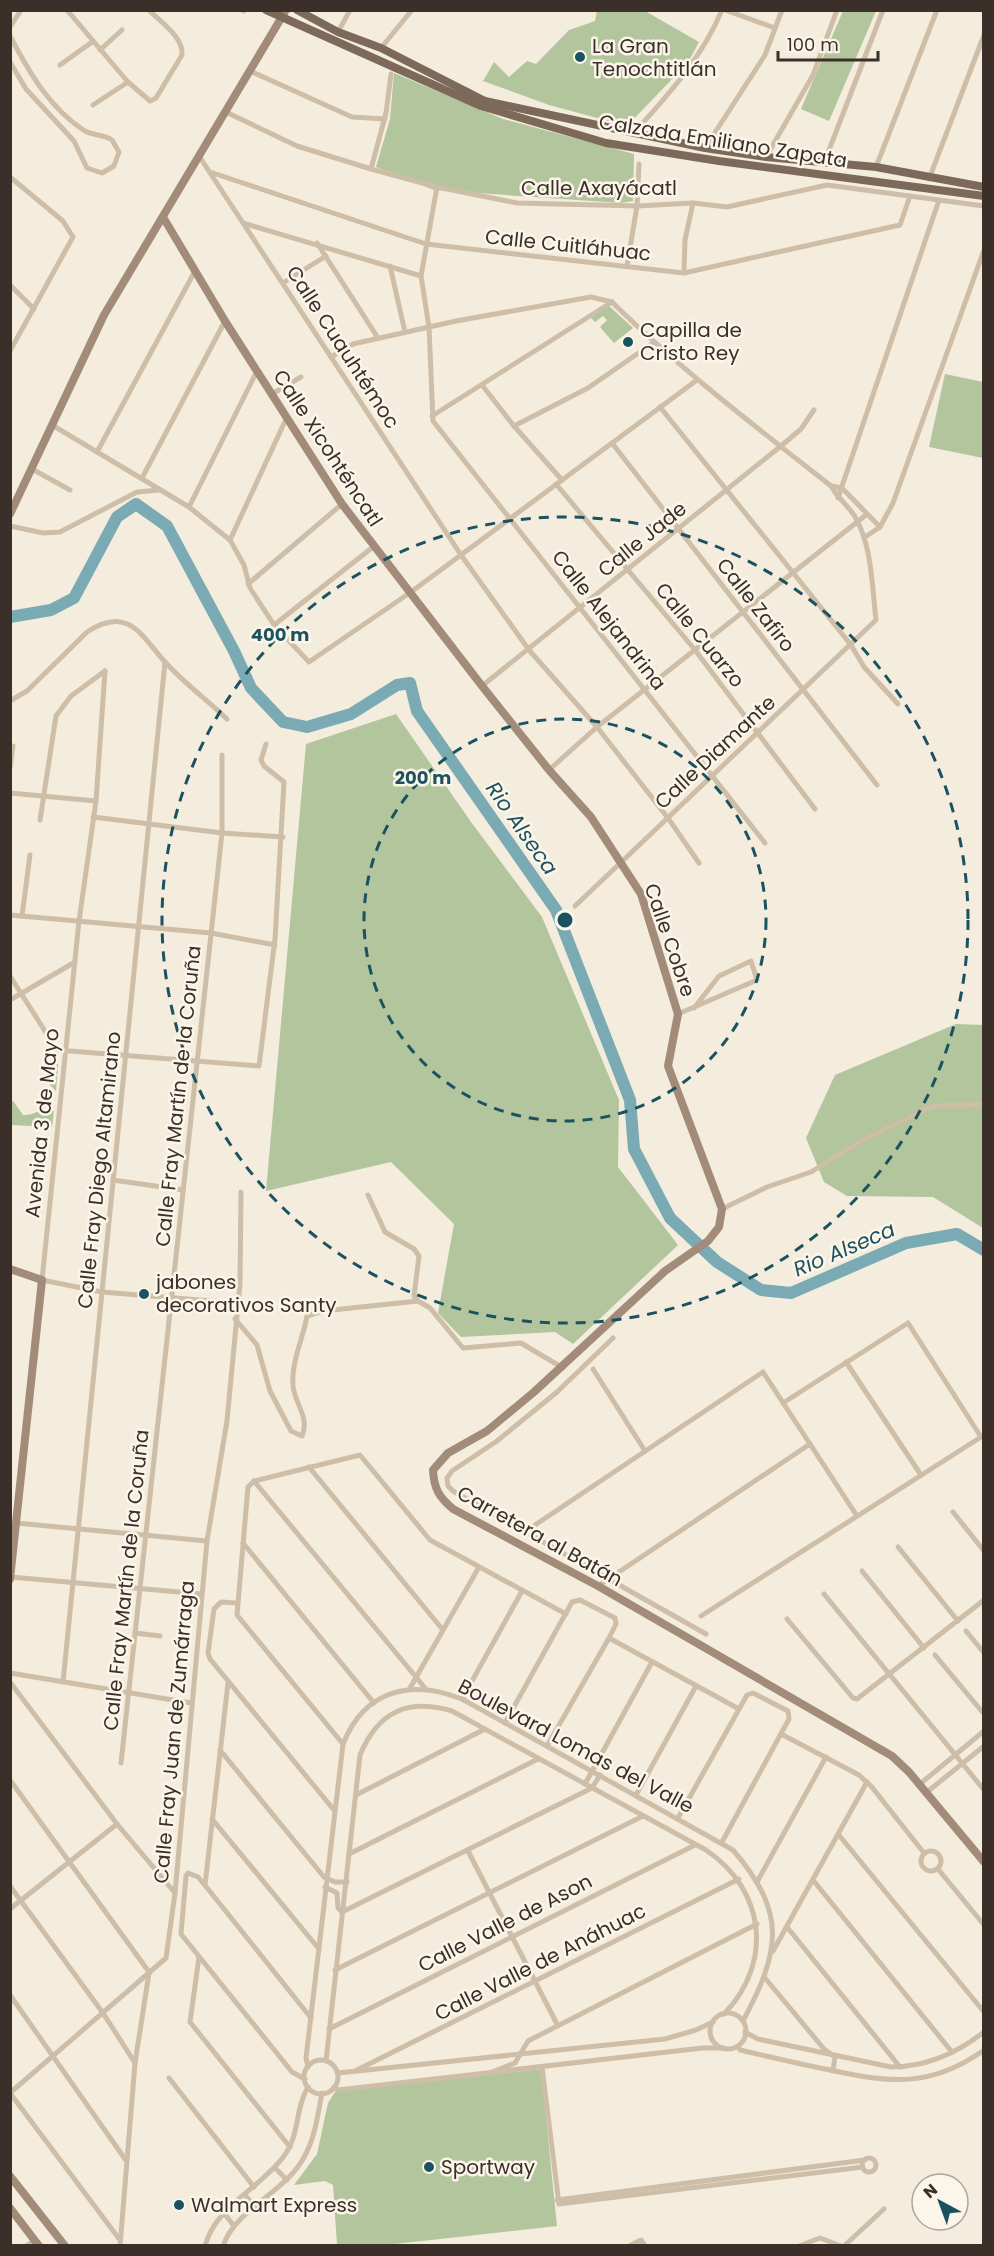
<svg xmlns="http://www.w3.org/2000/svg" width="994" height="2256" viewBox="0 0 994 2256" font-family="Poppins,sans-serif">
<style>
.green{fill:#b2c59c}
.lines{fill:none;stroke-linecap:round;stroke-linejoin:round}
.river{stroke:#7aaab4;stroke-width:12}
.street{stroke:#cebea8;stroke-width:5}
.secondary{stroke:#a28c79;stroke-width:8}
.primary{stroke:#7d6959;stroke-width:8}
.ring{fill:none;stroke:#1b525f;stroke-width:3;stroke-dasharray:10 8}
.poi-dot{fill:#1b525f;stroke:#fbf5ea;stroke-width:2}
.labels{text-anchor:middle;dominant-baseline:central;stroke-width:5;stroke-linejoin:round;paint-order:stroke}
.poi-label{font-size:20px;fill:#3a3029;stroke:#fbf5ea;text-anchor:start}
.street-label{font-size:20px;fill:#3a3029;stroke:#fbf5ea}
.water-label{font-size:21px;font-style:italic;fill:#1b525f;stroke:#fbf5ea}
.centre{fill:#1b525f;stroke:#fbf5ea;stroke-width:3}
.ring-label{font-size:18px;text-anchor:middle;font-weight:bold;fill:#1b525f;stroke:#fbf5ea;stroke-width:5;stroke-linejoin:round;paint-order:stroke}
</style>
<rect width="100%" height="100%" fill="#f4ecdd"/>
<g class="green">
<path d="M597,11H645L699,42L683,72L672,79L627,126L549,105L483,81L494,62L509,77L527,61L536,64L569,30L595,21Z"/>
<path d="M843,11H876L829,121L801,109Z"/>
<path d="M394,73L503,119L634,154L633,201L621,203L434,190L376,167L390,119Z"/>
<path d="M609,306L633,328L614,343L600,327L607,320L603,316L595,322L591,318Z"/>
<path d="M945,374L983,382V458L929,447Z"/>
<path d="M396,714L471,822L542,917L619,1100L618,1167L678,1245L573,1344L555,1332L461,1337L438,1313L454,1224L391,1162L266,1191L306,744Z"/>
<path d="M956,1024L983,1025V1228L933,1197L847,1196L824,1182L806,1138L835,1075Z"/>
<path d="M57,1062L58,1065L56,1091L48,1083L51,1069Z"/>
<path d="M10,1101H13L23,1115C35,1116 43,1105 54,1111L52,1127L11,1125Z"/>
<path d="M541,2069L557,2226L386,2245H337L333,2185L325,2181L294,2185L317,2154L328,2103L335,2092Z"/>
</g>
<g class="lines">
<path class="river" d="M10,617L51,610L74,598L117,517L136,504L167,526L234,651L251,688L283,722L307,727L351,714L397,685L410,683L417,711L556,910L630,1100L634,1149L670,1218L717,1262L761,1290L791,1293L906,1243L957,1234L984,1250"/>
<g class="street">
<path d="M67,10L128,82L150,101L156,98L182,55C184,37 160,22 149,10"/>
<path d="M242,10L244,11"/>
<path d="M725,10L775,28"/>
<path d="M10,27L21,10"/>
<path d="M338,32L350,10"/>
<path d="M10,36C29,72 50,109 85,131C94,136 103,134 112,140L119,152L114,166L102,173L87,168L74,141L26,89L10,62"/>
<path d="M381,48L412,10"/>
<path d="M100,50L122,30"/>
<path d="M60,65L92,42"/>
<path d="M250,71L352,117L385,119"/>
<path d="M93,105L128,82"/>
<path d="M226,112L297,146L371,169L437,187L517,203L637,206L693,203L727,207L827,185L984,206"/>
<path d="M634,133C668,95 702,58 722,10"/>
<path d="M705,148L765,55L782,10"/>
<path d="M199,156L461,555L529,650L597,727L668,818L699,863"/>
<path d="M766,157L813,75L837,10"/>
<path d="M824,163L883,10"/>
<path d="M876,167L937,10"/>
<path d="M371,169L386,113L391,74"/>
<path d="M210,172L426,244L684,273L900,225L910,196"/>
<path d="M10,177L63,221L73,237L10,351"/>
<path d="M929,179L984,35"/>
<path d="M437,187L421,276L429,327L433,421L765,843"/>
<path d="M243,223L421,276"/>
<path d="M317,243L378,338"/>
<path d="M390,266L405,332"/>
<path d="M627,266L637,206L639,164"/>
<path d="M684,273L685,240L693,203"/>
<path d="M283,283L326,256"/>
<path d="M10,285L34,309"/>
<path d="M331,357L353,344L456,321L591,297L612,302"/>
<path d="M482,385L514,426L562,480"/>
<path d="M272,394L301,377"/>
<path d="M660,407L851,645L864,667L898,704"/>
<path d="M432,416L612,302"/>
<path d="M52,425L189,507L230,540L244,565L250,588L274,625L309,662L411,592L697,380"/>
<path d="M514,426L588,388L653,343"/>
<path d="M612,443L877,785"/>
<path d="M97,452L195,271"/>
<path d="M32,469L70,490"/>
<path d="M142,478L225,321"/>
<path d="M556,484L695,650L815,809"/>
<path d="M831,486L842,488L880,527"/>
<path d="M838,498L939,200"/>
<path d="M189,507L257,371"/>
<path d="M10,526L43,533L60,532L137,492L160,490"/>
<path d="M865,537L880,527L893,503L984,250"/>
<path d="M230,540L287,417"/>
<path d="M248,584L342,504"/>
<path d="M274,625L373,547"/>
<path d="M105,671L96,801L79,921L42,1280L102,1292L236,1303"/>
<path d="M482,686L781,446L801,429L814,410"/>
<path d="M10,701L27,691L87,632C128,605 141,635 165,662C183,682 207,700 227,719"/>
<path d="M10,768L13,746"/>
<path d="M549,770L597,727L866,515"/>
<path d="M10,793L96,801"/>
<path d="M93,817L222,833L283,837"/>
<path d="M40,820L56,716L71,696L105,671"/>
<path d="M575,906L876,620C872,586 872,544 854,515C847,505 837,497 831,486C756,427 680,369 612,302"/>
<path d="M10,915L211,933L275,945"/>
<path d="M22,916L30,855"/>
<path d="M10,976L57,1050L259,1066L275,939L284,782L264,766L261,760L266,744"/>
<path d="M10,1000L75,962"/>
<path d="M678,1014L757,980L751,961L719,976L694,1008"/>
<path d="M113,1180L183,1190"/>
<path d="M368,1195L385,1232L414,1249L419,1256L414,1296L418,1301"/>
<path d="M722,1209L767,1187L811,1172L861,1141L933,1106L984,1104"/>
<path d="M235,1319L257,1345L270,1391L291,1431L302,1436C310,1418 295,1404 293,1386C291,1362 303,1339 307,1316L323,1311L418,1301L430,1308L463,1348L521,1343L563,1368"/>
<path d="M613,1338L557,1392L497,1441L452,1471L447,1478L448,1486L453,1491L706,1634"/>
<path d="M846,1362L921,1475"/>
<path d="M593,1369L645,1451"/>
<path d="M309,1467L443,1630"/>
<path d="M254,1481L425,1688"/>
<path d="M953,1512L984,1551"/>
<path d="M16,1523L207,1541"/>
<path d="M535,1525L763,1372L857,1516"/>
<path d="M243,1543L374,1703"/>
<path d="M898,1547L958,1621"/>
<path d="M862,1571L924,1648"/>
<path d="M11,1577L201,1594"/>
<path d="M598,1586L810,1444"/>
<path d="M824,1594L984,1790"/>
<path d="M237,1603L221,1602L214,1609L208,1653L210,1659L334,1810"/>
<path d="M701,1616L981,1437L908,1323L783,1403"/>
<path d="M787,1619L853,1698L857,1699L984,1600"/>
<path d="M966,1631L984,1653"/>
<path d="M135,1633L160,1636"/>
<path d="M609,1638L739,1709"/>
<path d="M935,1655L984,1714"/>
<path d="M10,1673L191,1703"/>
<path d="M10,1682L117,1824L175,1893"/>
<path d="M63,1682L165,662"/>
<path d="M410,1688L479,1567"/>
<path d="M462,1699L522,1591"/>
<path d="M505,1723L572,1602L580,1600L615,1618L616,1624L609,1638L547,1746"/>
<path d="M781,1734L859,1775L871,1786L924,1853"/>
<path d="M343,1744L237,1615L248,1487L254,1481L360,1455L430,1540L566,1614"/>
<path d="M220,1750L324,1877L335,1882H347"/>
<path d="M121,1763L222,833V755"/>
<path d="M10,1780L149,1972"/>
<path d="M585,1784L652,1662"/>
<path d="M920,1784L984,1731"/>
<path d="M927,1792L984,1746"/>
<path d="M356,1795L485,1729"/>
<path d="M636,1795L696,1686"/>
<path d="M678,1818L747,1695L753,1693L788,1711L789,1719L722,1842"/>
<path d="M212,1819L319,1949"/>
<path d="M838,1834L984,2012"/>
<circle cx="931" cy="1861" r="10"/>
<path d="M468,1851L558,2026"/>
<path d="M349,1854L538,1759"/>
<path d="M938,1869L984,1925"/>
<path d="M813,1880L952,2052"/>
<path d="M757,1882L826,1757"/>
<path d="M205,1885L228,1683"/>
<path d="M10,1886L103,2013L135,2063"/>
<path d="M325,1887L337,1893L338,1908L342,1912L592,1788L600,1775"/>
<path d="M10,1909L117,1824"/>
<path d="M787,1927L900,2067"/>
<path d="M773,1951L867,1782"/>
<path d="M199,1957L190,2022L290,2147"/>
<path d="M335,1970L643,1816"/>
<path d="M765,1978L824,2049L835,2057L833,2071"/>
<path d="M10,1995L125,2159"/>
<circle cx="728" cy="2031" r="18"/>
<path d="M329,2029L695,1845"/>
<path d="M745,2032L758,2039L891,2067C925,2067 957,2053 984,2032"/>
<path d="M738,2046L740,2050C770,2057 800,2064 830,2070C890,2083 931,2088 984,2050"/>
<circle cx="321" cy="2077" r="17"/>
<path d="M326,2061L360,1755C378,1712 407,1698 452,1711L706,1850C765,1890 774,1962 724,2014"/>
<path d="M308,2067L306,2058L343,1744C365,1689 412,1679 462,1699L733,1850C788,1914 780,1951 743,2021"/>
<path d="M542,2067L559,2204L863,2167"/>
<path d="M355,2071L739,1879"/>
<path d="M492,2072L515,2063L528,2041L757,1924"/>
<path d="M338,2073L665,2039L696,2030L713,2022"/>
<path d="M169,2078L254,2187"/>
<path d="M305,2079L292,2072L181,1934L186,1876L188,1873L198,1877L208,1889L311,2018"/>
<path d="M334,2087L338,2090L702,2048H724"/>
<path d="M10,2093L166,1958L175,1893L207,1541L227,1421L240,1284L241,1192"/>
<path d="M10,2093L120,2240"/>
<circle cx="869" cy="2165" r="7"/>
<path d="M275,2168L287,2180"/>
<path d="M245,2195L256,2208"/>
<path d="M557,2200L865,2160"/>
<path d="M224,2213L234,2226"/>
<path d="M26,2246L35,2240"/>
<path d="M120,2246L135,2063L149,1973"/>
<path d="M205,2246C216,2205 260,2189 284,2156C300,2135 295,2108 308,2087"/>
<path d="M223,2246C234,2213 277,2195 297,2168C314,2146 317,2120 322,2093"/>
<path d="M629,2246L641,2240L645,2246"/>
<path d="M799,2246L820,2238L841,2246"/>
<path d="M844,2246L884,2209"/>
</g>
<g class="secondary">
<path d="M163,217L225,321L342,504L482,686L549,770L591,817L641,894L678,1014L668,1066L722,1209L719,1227L708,1241L665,1271L534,1392L487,1431L448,1453L433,1470C434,1489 439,1497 453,1509L598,1586L892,1756L909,1772L984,1862"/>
<path d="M10,514L104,315L286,10"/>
<path d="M10,1269L42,1280L10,1579"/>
<path d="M10,2176L65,2246"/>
<path d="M10,2208L39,2246"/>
</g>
<g class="primary">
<path d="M266,10L481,106L606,143L719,161L984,196"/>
<path d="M297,10L338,32L381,48L485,101L705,148L766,157L876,167L984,187"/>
</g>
</g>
<g class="ring">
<circle cx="565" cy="920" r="201"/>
<circle cx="565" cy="920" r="403"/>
</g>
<g class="poi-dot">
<circle cx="580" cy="57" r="6"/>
<circle cx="628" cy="342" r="6"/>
<circle cx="144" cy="1294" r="6"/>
<circle cx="429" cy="2167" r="6"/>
<circle cx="179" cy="2205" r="6"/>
</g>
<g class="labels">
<g class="poi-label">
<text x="592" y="46">La Gran<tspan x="592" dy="23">Tenochtitlán</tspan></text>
<text x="640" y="330">Capilla de<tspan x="640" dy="23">Cristo Rey</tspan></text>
<text x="156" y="1282">jabones<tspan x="156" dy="23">decorativos Santy</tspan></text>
<text x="441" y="2167">Sportway</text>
<text x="191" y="2205">Walmart Express</text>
</g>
<g class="street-label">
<text transform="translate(723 141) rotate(9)">Calzada Emiliano Zapata</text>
<text x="599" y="188">Calle Axayácatl</text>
<text transform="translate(568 245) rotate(6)">Calle Cuitláhuac</text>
<text transform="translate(343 347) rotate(57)">Calle Cuauhtémoc</text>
<text transform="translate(328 448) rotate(57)">Calle Xicohténcatl</text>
<text transform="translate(642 539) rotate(-39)">Calle Jade</text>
<text transform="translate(756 605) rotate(52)">Calle Zafiro</text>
<text transform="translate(609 620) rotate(52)">Calle Alejandrina</text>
<text transform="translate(700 635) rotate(51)">Calle Cuarzo</text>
<text transform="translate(715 752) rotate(-43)">Calle Diamante</text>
<text transform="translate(670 940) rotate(71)">Calle Cobre</text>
<text transform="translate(178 1096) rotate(-84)">Calle Fray Martín de la Coruña</text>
<text transform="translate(42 1123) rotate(-84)">Avenida 3 de Mayo</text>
<text transform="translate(99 1170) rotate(-84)">Calle Fray Diego Altamirano</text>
<text transform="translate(540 1536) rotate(29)">Carretera al Batán</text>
<text transform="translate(126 1580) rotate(-84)">Calle Fray Martín de la Coruña</text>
<text transform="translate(174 1732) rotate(-85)">Calle Fray Juan de Zumárraga</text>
<text transform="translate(576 1746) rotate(28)">Boulevard Lomas del Valle</text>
<text transform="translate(505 1923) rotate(-27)">Calle Valle de Ason</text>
<text transform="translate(540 1962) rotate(-27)">Calle Valle de Anáhuac</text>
</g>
<g class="water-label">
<text transform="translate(522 828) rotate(55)">Rio Alseca</text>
<text transform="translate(844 1249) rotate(-23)">Rio Alseca</text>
</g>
</g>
<circle cx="565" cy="920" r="9" class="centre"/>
<g class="ring-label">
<text x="280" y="641">400 m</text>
<text x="423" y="784">200 m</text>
</g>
<rect width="994" height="2256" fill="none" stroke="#3a3029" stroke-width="24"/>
<g transform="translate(940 2202) rotate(319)"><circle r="28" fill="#fbf5ea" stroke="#aea69d" stroke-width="1.5"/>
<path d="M0-4.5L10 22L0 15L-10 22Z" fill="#1b525f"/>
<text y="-9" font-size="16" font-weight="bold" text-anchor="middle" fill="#3a3029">N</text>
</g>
<path d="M778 51v9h100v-9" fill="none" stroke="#3a3029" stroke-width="3"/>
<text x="787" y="51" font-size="18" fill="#3a3029" stroke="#fbf5ea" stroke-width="4.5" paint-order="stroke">100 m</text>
</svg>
